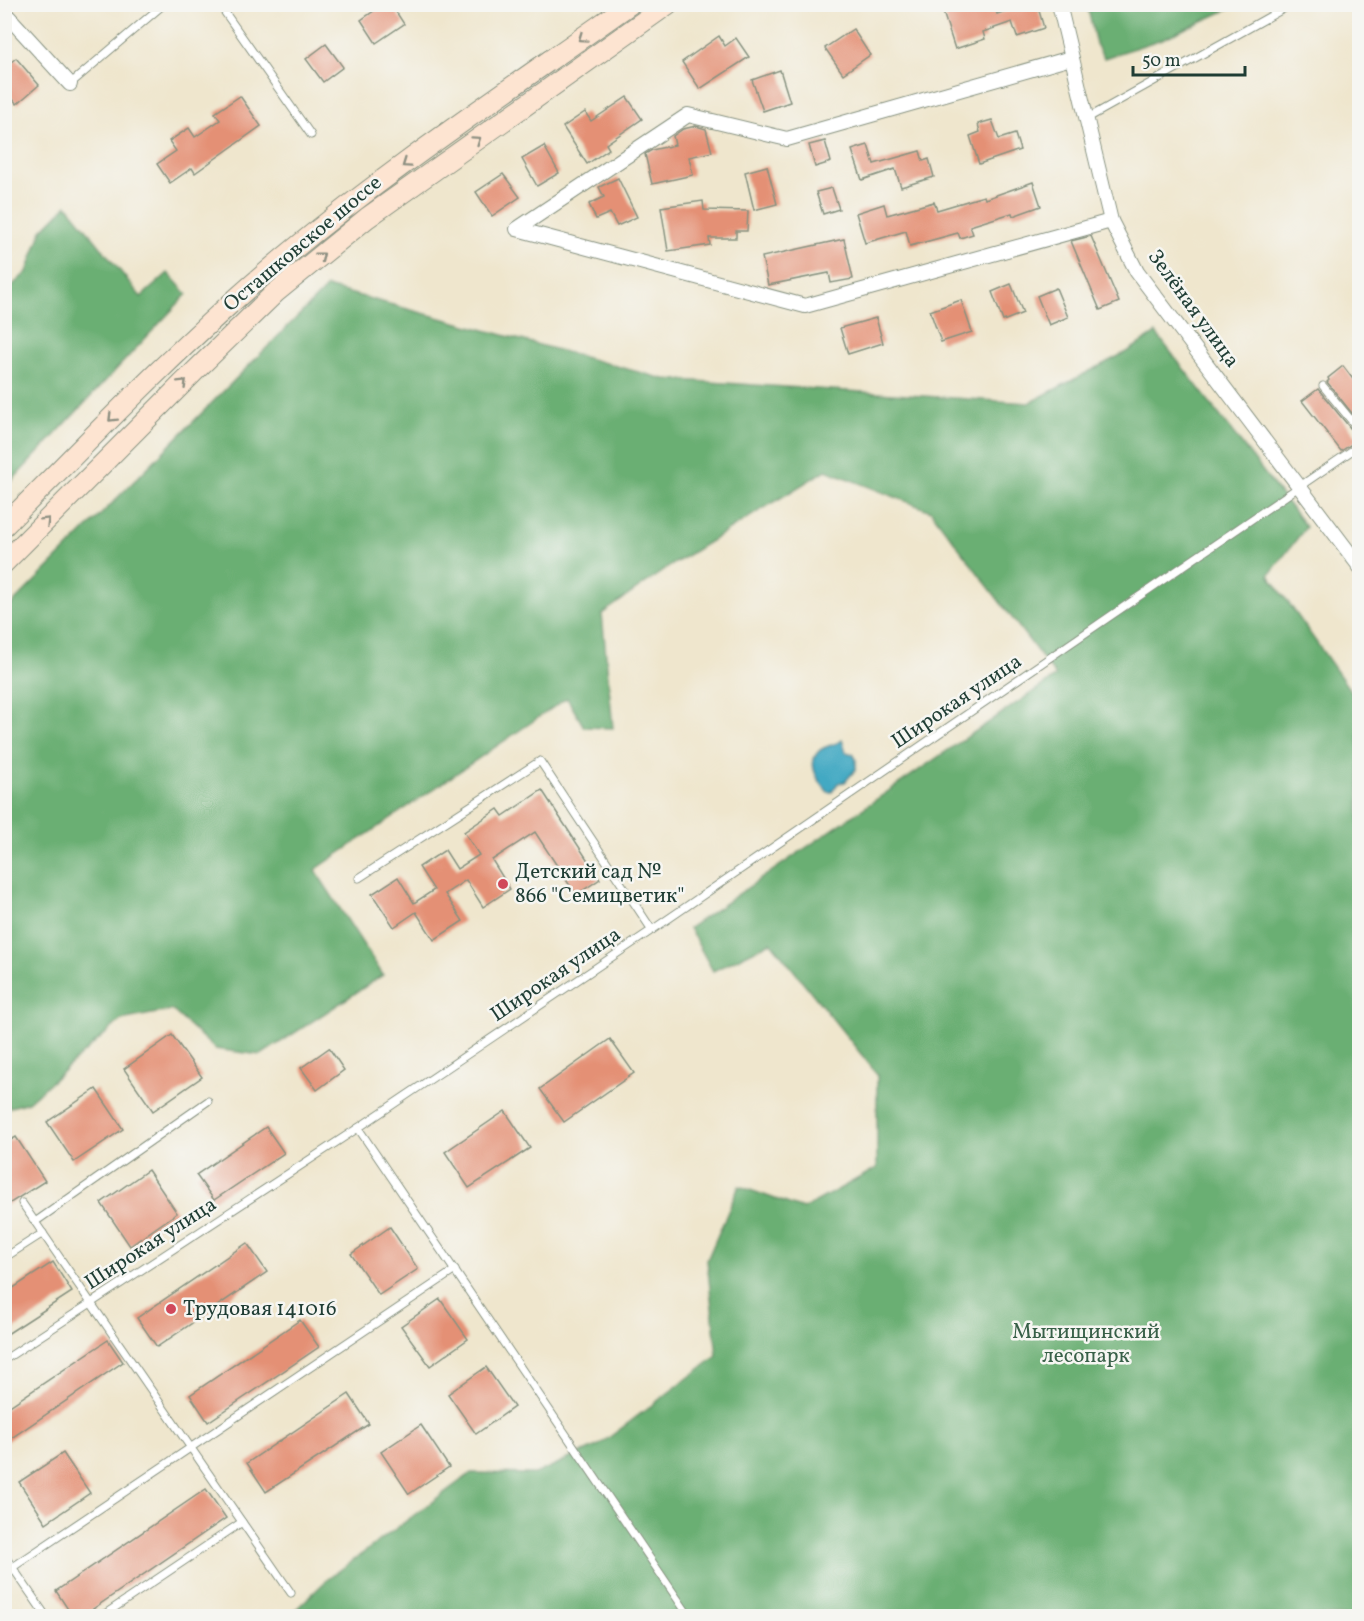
<svg xmlns="http://www.w3.org/2000/svg" width="1364" height="1621" viewBox="0 0 1364 1621" font-family="Vollkorn,serif">
<style>
.forest{fill:#6baf73;stroke:#457654;stroke-width:1.5}
.water{fill:#43a9c3;stroke:#31737c;stroke-width:1.5}
.building{fill:#e49074}
.lines{fill:none;stroke-linecap:round;stroke-linejoin:round}
.service-casing{stroke:#879280;stroke-width:9}
.minor-casing{stroke:#879280;stroke-width:16}
.secondary-casing{stroke:#879280;stroke-width:22}
.service{stroke:#fff;stroke-width:7}
.minor{stroke:#fff;stroke-width:14}
.secondary{stroke:#fde4d1;stroke-width:20}
.oneway{stroke:#8e9082}
.poi-dot{fill:#d1495b;stroke:#f6f6f2;stroke-width:2}
.labels{text-anchor:middle;dominant-baseline:central;stroke-width:5;stroke-linejoin:round;paint-order:stroke}
.street-label{font-size:21px;fill:#1f3d34;stroke:#f6f6f2}
.poi-label{font-size:21px;fill:#1f3d34;stroke:#f6f6f2;text-anchor:start}
.park-label{font-size:21px;fill:#386048;stroke:#f6f6f2}
</style>
<rect width="100%" height="100%" fill="#f6f6f2"/>
<filter id="ink" filterUnits="userSpaceOnUse"><feTurbulence type="fractalNoise" baseFrequency=".0167" numOctaves="2"/><feDisplacementMap in="SourceGraphic" scale="12" xChannelSelector="R" yChannelSelector="G"/><feConvolveMatrix kernelMatrix="1 2 1 2 8 2 1 2 1" color-interpolation-filters="sRGB"/></filter>
<filter id="wash" filterUnits="userSpaceOnUse"><feTurbulence type="fractalNoise" baseFrequency=".008" numOctaves="4" result="noise"/><feDisplacementMap in="SourceGraphic" scale="24" xChannelSelector="R" yChannelSelector="G"/><feGaussianBlur stdDeviation="1.35" result="paint"/><feColorMatrix in="noise" values="0 0 0 0 0 0 0 0 0 0 0 0 0 0 0 0 0 1.4 0 .05"/><feComposite in="paint" operator="in"/></filter>
<g filter="url(#wash)">
<rect width="100%" height="100%" fill="#efe6cd"/>
<g class="forest">
<path d="M1087,5V4L1238,5L1162,39L1104,58L1096,44Z"/>
<path d="M67,205L141,297L168,273L187,294L5,488V292L27,272L42,230Z"/>
<path d="M327,287L664,379L1029,403L1130,350L1156,333L1306,527L1269,575L1359,703V1616H289L328,1579L471,1473L535,1474L599,1445L717,1356L707,1260L739,1186L803,1209L877,1168V1074L771,942L713,971L689,928L1056,676L931,511L826,470L667,568L602,614L613,728L584,727L567,698L315,870L383,975L261,1055L215,1049L172,1010L121,1020L28,1102L5,1109V611Z"/>
</g>
<path class="water" d="M842,740L846,752L853,754L856,759V769L845,782L838,783L832,792H828C819,782 806,764 819,751C824,746 835,745 842,740Z"/>
<g id="blocks">
<g class="building">
<path d="M384,4H391L404,24L376,43L361,20Z"/>
<path d="M957,4H976L978,11L994,6L997,14L1028,4H1037L1044,28L1017,37L1012,22L983,32L985,39L955,49L942,9Z"/>
<path d="M853,29L870,55L843,74L825,48Z"/>
<path d="M719,36L725,46L736,38L749,57L700,89L682,62Z"/>
<path d="M326,44L343,67L323,82L306,59Z"/>
<path d="M16,58L39,85L17,104L4,89V68Z"/>
<path d="M780,70L790,102L763,111L752,80Z"/>
<path d="M240,96L261,126L195,173L192,168L170,183L157,164L176,151L169,141L189,128L195,137L220,120L215,113Z"/>
<path d="M627,97L642,119L606,144L609,149L587,164L563,127L585,112L591,121Z"/>
<path d="M992,120L999,139L1015,134L1020,150L979,164L970,136L980,132L978,124Z"/>
<path d="M696,126L706,129L712,152L689,157L693,175L652,184L645,154L652,150L675,145L673,136L683,129Z"/>
<path d="M825,141L831,162L815,167L809,145Z"/>
<path d="M868,145L874,164L920,151L923,161L929,159L934,177L901,187L895,169L862,180L852,150Z"/>
<path d="M544,146L559,173L537,186L522,159Z"/>
<path d="M767,166L777,204L754,210L745,172Z"/>
<path d="M503,174L520,197L492,216L476,192Z"/>
<path d="M618,178L637,217L617,226L610,213L596,219L589,204L604,197L599,187Z"/>
<path d="M1033,182L1041,206L1013,216L1012,213L970,226L973,234L960,238L958,233L910,246L906,231L865,243L856,213L884,204L887,215L934,202L937,210L984,196L985,199Z"/>
<path d="M832,188L839,209L823,214L816,192Z"/>
<path d="M703,201L704,210L748,211L747,231H736V238H709L710,245L668,251L661,207Z"/>
<path d="M1091,236L1119,302L1100,310L1071,241Z"/>
<path d="M844,239L853,279L831,283L829,273L768,285L762,257Z"/>
<path d="M1011,284L1023,313L1003,321L992,292Z"/>
<path d="M1056,288L1068,317L1049,325L1037,296Z"/>
<path d="M961,300L972,332L941,342L930,311Z"/>
<path d="M876,318L883,343L848,354L840,328Z"/>
<path d="M1343,366L1359,387V422L1327,382L1329,380L1328,378Z"/>
<path d="M1318,389L1356,435L1359,436V439L1341,451L1302,401Z"/>
<path d="M542,790L600,879L576,895L535,832L492,860L510,889L483,907L466,880L445,894L463,921L434,940L416,912L394,927L372,894L398,877L414,903L434,890L419,867L445,850L457,869L479,855L464,832L498,809L503,816Z"/>
<path d="M172,1035L202,1077L153,1111L124,1069Z"/>
<path d="M610,1039L634,1073L564,1122L540,1089Z"/>
<path d="M329,1048L344,1070L317,1090L301,1068Z"/>
<path d="M96,1089L123,1129L74,1162L47,1122Z"/>
<path d="M505,1111L530,1148L469,1188L445,1152Z"/>
<path d="M266,1127L284,1153L214,1200L196,1175Z"/>
<path d="M16,1137L45,1181L4,1207V1144Z"/>
<path d="M148,1170L177,1213L130,1246L101,1203Z"/>
<path d="M390,1227L418,1269L379,1295L351,1254Z"/>
<path d="M247,1243L267,1272L157,1347L137,1318Z"/>
<path d="M53,1262L72,1292L4,1336V1294Z"/>
<path d="M440,1299L468,1339L430,1366L401,1326Z"/>
<path d="M300,1320L319,1347L208,1422L190,1395Z"/>
<path d="M108,1340L123,1362L4,1443V1410Z"/>
<path d="M486,1367L514,1407L476,1434L448,1394Z"/>
<path d="M349,1394L369,1424L266,1492L247,1463Z"/>
<path d="M421,1425L449,1467L409,1494L381,1452Z"/>
<path d="M63,1453L90,1493L46,1523L19,1482Z"/>
<path d="M206,1489L226,1518L81,1617H73L56,1591Z"/>
</g>
</g>
</g>
<g filter="url(#ink)">
<use href="#blocks" fill-opacity="0" stroke="#879280" stroke-width="1.5"/>
<g class="lines">
<defs>
<g id="service">
<path d="M219,4L311,135"/>
<path d="M70,84L164,4"/>
<path d="M1086,119L1292,4"/>
<path d="M1323,386L1360,431"/>
<path d="M359,878L540,761L652,930"/>
<path d="M358,1128L689,1616"/>
<path d="M22,1203L291,1593"/>
<path d="M35,1222L208,1101"/>
<path d="M4,1258L43,1233"/>
<path d="M4,1360L358,1128L652,930L1360,445"/>
<path d="M4,1555L46,1616"/>
<path d="M13,1567L455,1270"/>
<path d="M102,1616L242,1522"/>
</g>
<g id="minor">
<path d="M1059,4L1111,221L1137,272L1360,567"/>
<path d="M4,12L70,84"/>
<path d="M1071,58L787,139L688,115L517,229L805,306L1111,221"/>
</g>
<g id="secondary">
<path d="M4,526C89,441 171,354 262,276C377,177 506,92 630,4"/>
<path d="M4,563L195,371L275,293L367,218L668,4"/>
</g>
</defs>
<use href="#service" class="service-casing"/>
<use href="#minor" class="minor-casing"/>
<use href="#secondary" class="secondary-casing"/>
<use href="#service" class="service"/>
<use href="#minor" class="minor"/>
<use href="#secondary" class="secondary"/>
</g>
<defs><path id="oneway-chevron" d="M-2-3.5L2.5 0L-2 3.5" fill="none" stroke-width="1.6" stroke-linecap="round" stroke-linejoin="round" transform="scale(1.5)"/></defs>
<g class="oneway">
<use href="#oneway-chevron" transform="translate(582 38) rotate(145)"/>
<use href="#oneway-chevron" transform="translate(477 140) rotate(-35)"/>
<use href="#oneway-chevron" transform="translate(406 164) rotate(145)"/>
<use href="#oneway-chevron" transform="translate(321 256) rotate(-39)"/>
<use href="#oneway-chevron" transform="translate(183 383) rotate(-45)"/>
<use href="#oneway-chevron" transform="translate(112 418) rotate(135)"/>
<use href="#oneway-chevron" transform="translate(46 521) rotate(-45)"/>
</g>
</g>
<g class="poi-dot">
<circle cx="503" cy="884" r="6"/>
<circle cx="171" cy="1309" r="6"/>
</g>
<g class="labels">
<g class="street-label">
<text transform="translate(303 244) rotate(-40)">Осташковское шоссе</text>
<text transform="translate(1193 309) rotate(54)">Зелёная улица</text>
<text transform="translate(957 702) rotate(-34)">Широкая улица</text>
<text transform="translate(556 975) rotate(-34)">Широкая улица</text>
<text transform="translate(151 1244) rotate(-33)">Широкая улица</text>
</g>
<g class="poi-label">
<text x="515" y="872">Детский сад №<tspan x="515" dy="24">866 "Семицветик"</tspan></text>
<text x="183" y="1309">Трудовая 141016</text>
</g>
<g class="park-label">
<text x="1086" y="1332">Мытищинский<tspan x="1086" dy="24">лесопарк</tspan></text>
</g>
</g>
<rect width="1364" height="1621" fill="none" stroke="#f6f6f2" stroke-width="24"/>
<path d="M1133 66v9h112v-9" fill="none" stroke="#1f3d34" stroke-width="3"/>
<text x="1142" y="66" font-size="18" fill="#1f3d34" stroke="#f6f6f2" stroke-width="4.5" paint-order="stroke">50 m</text>
</svg>
